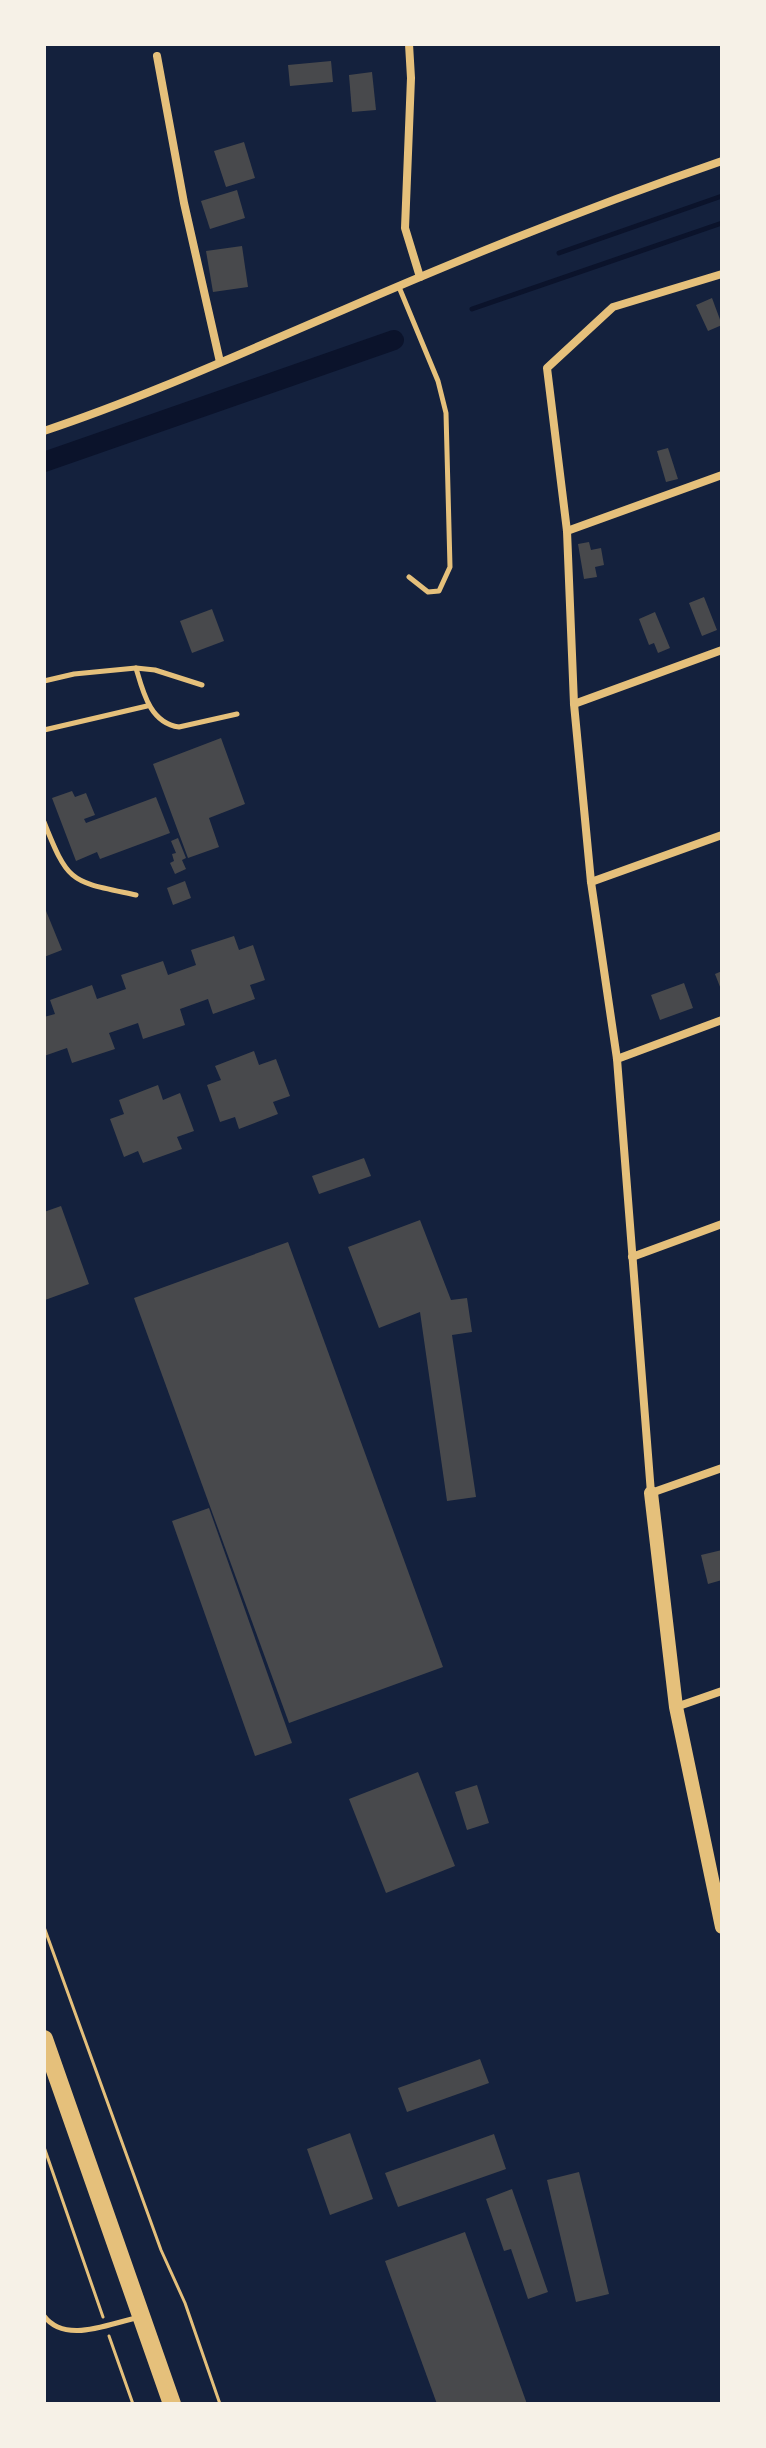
<svg xmlns="http://www.w3.org/2000/svg" width="766" height="2448" viewBox="0 0 766 2448" font-family="Spectral,serif">
<style>
.lines{fill:none;stroke-linecap:round;stroke-linejoin:round}
.stream{stroke:#0b132b;stroke-width:5}
.canal{stroke:#0b132b;stroke-width:20}
.building{fill:#48494c}
.path{stroke:#e5c07b;stroke-width:3}
.service{stroke:#e5c07b;stroke-width:5}
.minor{stroke:#e5c07b;stroke-width:8}
.tertiary{stroke:#e5c07b;stroke-width:14}
.primary{stroke:#e5c07b;stroke-width:18}
</style>
<rect width="100%" height="100%" fill="#14213d"/>
<g class="lines">
<g class="stream">
<path d="M559,253L722,196"/>
<path d="M472,309L722,223"/>
</g>
<path class="canal" d="M44,462L394,340"/>
</g>
<g class="building">
<path d="M331,61L333,82L290,86L288,65Z"/>
<path d="M372,72L376,110L352,112L349,75Z"/>
<path d="M244,142L255,178L226,187L214,151Z"/>
<path d="M237,190L245,218L210,229L201,201Z"/>
<path d="M242,246L248,287L213,292L206,251Z"/>
<path d="M712,298L722,325L708,331L696,305Z"/>
<path d="M668,448L678,479L666,482L657,451Z"/>
<path d="M589,542L591,550L601,548L604,565L595,567L597,577L584,579L578,544Z"/>
<path d="M704,597L717,630L702,636L689,603Z"/>
<path d="M212,609L224,641L192,653L180,621Z"/>
<path d="M655,612L670,648L658,653L654,643L649,645L639,619Z"/>
<path d="M221,738L245,804L209,818L219,847L188,858L153,764Z"/>
<path d="M72,791L75,797L86,793L95,815L84,819L86,823L156,797L170,833L100,859L97,852L76,861L52,798Z"/>
<path d="M178,838L186,858L182,860L186,869L175,874L170,863L174,861L172,854L176,853L171,841Z"/>
<path d="M185,881L191,898L173,905L167,888Z"/>
<path d="M44,906L62,950L44,957Z"/>
<path d="M234,936L239,950L253,945L265,980L250,985L255,999L213,1014L208,999L180,1009L185,1025L143,1039L138,1023L109,1033L115,1049L72,1063L67,1048L44,1056V1017L55,1014L50,1000L92,985L97,999L126,989L121,975L163,961L168,975L196,965L191,950Z"/>
<path d="M722,971V992L715,974Z"/>
<path d="M684,983L693,1008L660,1020L651,995Z"/>
<path d="M254,1051L259,1065L276,1059L290,1096L273,1102L278,1114L239,1129L235,1117L220,1122L207,1085L221,1080L215,1066Z"/>
<path d="M158,1085L163,1100L180,1093L194,1131L177,1137L182,1149L143,1163L138,1151L124,1157L110,1119L124,1114L119,1100Z"/>
<path d="M364,1158L371,1176L319,1194L312,1176Z"/>
<path d="M61,1206L89,1284L45,1300L44,1212Z"/>
<path d="M420,1220L451,1300L467,1298L472,1332L452,1335L476,1497L447,1501L420,1312L379,1328L348,1247Z"/>
<path d="M288,1242L443,1667L289,1723L134,1298Z"/>
<path d="M209,1508L292,1743L255,1756L172,1521Z"/>
<path d="M722,1550V1580L708,1584L701,1555Z"/>
<path d="M418,1772L455,1866L386,1893L349,1799Z"/>
<path d="M477,1785L489,1823L467,1830L455,1792Z"/>
<path d="M480,2059L489,2083L407,2112L398,2088Z"/>
<path d="M350,2133L373,2199L330,2215L307,2149Z"/>
<path d="M494,2134L506,2169L398,2207L385,2173Z"/>
<path d="M579,2172L609,2294L576,2302L547,2180Z"/>
<path d="M512,2189L548,2292L528,2299L511,2249L504,2251L486,2199Z"/>
<path d="M465,2232L527,2404H437L385,2261Z"/>
</g>
<g class="lines">
<g class="path">
<path d="M44,1927L161,2250L185,2303L220,2404"/>
<path d="M44,2147L103,2317"/>
<path d="M109,2336L133,2404"/>
</g>
<g class="service">
<path d="M399,287L438,381L446,413L450,567L439,591L428,592L409,577"/>
<path d="M136,668L155,670L202,685"/>
<path d="M44,681L74,674L136,668C143,692 150,723 179,727L237,714"/>
<path d="M44,730L147,706"/>
<path d="M44,822C69,885 71,881 136,895"/>
<path d="M44,2316C65,2344 108,2324 136,2318"/>
</g>
<g class="minor">
<path d="M409,44L411,78L405,228L420,277"/>
<path d="M157,56L184,203L220,362"/>
<path d="M722,274L613,307L547,368L567,531L574,704L591,882L617,1059L651,1493L722,1468"/>
<path d="M44,431C146,397 244,352 343,310C467,256 594,205 722,161"/>
<path d="M567,531L722,475"/>
<path d="M574,704L722,650"/>
<path d="M591,882L722,835"/>
<path d="M617,1059L722,1020"/>
<path d="M632,1257L722,1224"/>
<path d="M676,1707L722,1691"/>
</g>
<path class="tertiary" d="M651,1493L676,1707L722,1927"/>
<path class="primary" d="M44,2039L172,2404"/>
</g>
<rect width="766" height="2448" fill="none" stroke="#f6f1e7" stroke-width="92"/>
</svg>
